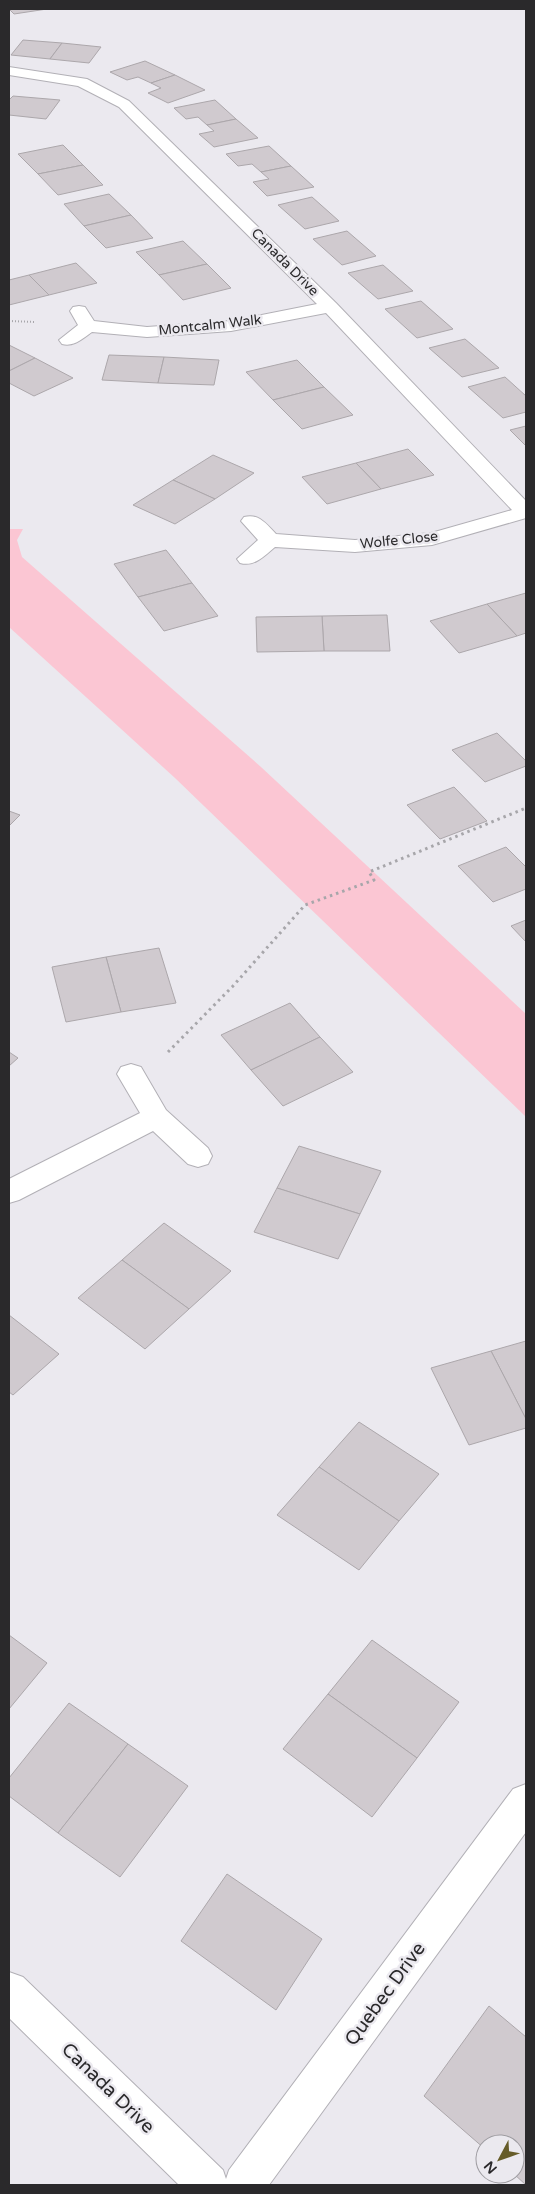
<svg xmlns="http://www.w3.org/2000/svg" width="535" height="2194" viewBox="0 0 535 2194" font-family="'Varela Round',sans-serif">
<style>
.green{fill:#fbc6d3}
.building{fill:#d0cacf;stroke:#aca7ab}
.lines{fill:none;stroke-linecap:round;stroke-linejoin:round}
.street-casing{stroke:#b2b0b6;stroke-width:2}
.path-far1{stroke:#a7a6aa;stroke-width:2;stroke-dasharray:1 2;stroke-linecap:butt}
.path{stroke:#a7a6aa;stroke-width:3;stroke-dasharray:2.5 4;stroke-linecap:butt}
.street{fill:#fff;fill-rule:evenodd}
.labels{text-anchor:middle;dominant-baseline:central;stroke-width:5;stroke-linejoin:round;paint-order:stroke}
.far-street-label{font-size:14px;fill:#2a292b;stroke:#ebe9ef}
.near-street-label{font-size:19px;fill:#2a292b;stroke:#ebe9ef}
</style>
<rect width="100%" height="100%" fill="#ebe9ef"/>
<path class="green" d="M9,529H23L17,540L22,557L261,767L526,1014V1117L175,778L9,627Z"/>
<g class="building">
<path d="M9,9H47L14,14Z"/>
<path d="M23,40L62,43L50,59L11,55Z"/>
<path d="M62,43L101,47L89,63L50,59Z"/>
<path d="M145,61L175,75L151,83L138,77L127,80L110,72Z"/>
<path d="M175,75L205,90L168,103L148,93L161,88L151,83Z"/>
<path d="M13,96L60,100L46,119L9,115V100Z"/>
<path d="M215,100L236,119L207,125L198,117L186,119L174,108Z"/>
<path d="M236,119L258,138L214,147L199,134L214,131L207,125Z"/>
<path d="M63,145L83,165L38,174L18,154Z"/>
<path d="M269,146L291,166L261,172L252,164L238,166L226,154Z"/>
<path d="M83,165L103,185L58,195L38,174Z"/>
<path d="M291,166L314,187L267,196L253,182L269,179L261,172Z"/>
<path d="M109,194L131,215L84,226L64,204Z"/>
<path d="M312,197L339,221L305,229L278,205Z"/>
<path d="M131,215L153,238L106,248L84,226Z"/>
<path d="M347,231L376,256L342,265L313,239Z"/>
<path d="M183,241L207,264L159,275L136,252Z"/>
<path d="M76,263L97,283L49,295L29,275Z"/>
<path d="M207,264L231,288L183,300L159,275Z"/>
<path d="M383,265L413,291L378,299L348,273Z"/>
<path d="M29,275L49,295L9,305V280Z"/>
<path d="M421,301L453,329L417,338L385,309Z"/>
<path d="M465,339L499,368L462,377L429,348Z"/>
<path d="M9,345L35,358L9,371Z"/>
<path d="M109,355L164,357L158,383L102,380Z"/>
<path d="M164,357L219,360L214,385L158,383Z"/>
<path d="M35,358L73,378L34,396L9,383V371Z"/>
<path d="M297,360L324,387L273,400L246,372Z"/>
<path d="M505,377L526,396V412L503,418L468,387Z"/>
<path d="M324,387L353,415L302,429L273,400Z"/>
<path d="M526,426V446L510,430Z"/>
<path d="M408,449L434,475L381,489L356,463Z"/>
<path d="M213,455L254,473L215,499L173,480Z"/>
<path d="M356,463L381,489L327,504L302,477Z"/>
<path d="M173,480L215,499L175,524L133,505Z"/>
<path d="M166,550L192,583L138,597L114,564Z"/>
<path d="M192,583L218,616L164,631L138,597Z"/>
<path d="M526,593V633L517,636L487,604Z"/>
<path d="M487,604L517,636L459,653L430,621Z"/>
<path d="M387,615L390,651H324L322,616Z"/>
<path d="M322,616L324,651L257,652L256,617Z"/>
<path d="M497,733L526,761V766L485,782L452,750Z"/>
<path d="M454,787L487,821L440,839L407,805Z"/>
<path d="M9,811L20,815L9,826Z"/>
<path d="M506,847L526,867V889L493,902L458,866Z"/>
<path d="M526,920V942L511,926Z"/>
<path d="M159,948L176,1003L121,1012L106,957Z"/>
<path d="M106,957L121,1012L66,1022L52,967Z"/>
<path d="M290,1003L320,1037L251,1070L221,1035Z"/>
<path d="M320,1037L353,1072L283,1106L251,1070Z"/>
<path d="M9,1052L18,1058L9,1066Z"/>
<path d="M299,1146L381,1171L360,1214L277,1188Z"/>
<path d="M277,1188L360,1214L338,1259L254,1232Z"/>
<path d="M164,1223L231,1271L189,1309L122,1260Z"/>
<path d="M122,1260L189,1309L145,1349L78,1298Z"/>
<path d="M9,1315L59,1354L13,1395L9,1392Z"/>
<path d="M526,1341V1419L491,1351Z"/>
<path d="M491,1351L526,1419V1428L469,1445L431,1368Z"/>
<path d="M359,1422L439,1474L399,1521L319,1467Z"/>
<path d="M319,1467L399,1521L359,1570L277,1515Z"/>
<path d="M9,1635L47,1663L9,1709Z"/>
<path d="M372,1640L459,1702L417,1758L328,1694Z"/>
<path d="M328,1694L417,1758L372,1817L283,1749Z"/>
<path d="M69,1703L128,1744L58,1833L9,1796V1778Z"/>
<path d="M128,1744L188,1786L120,1877L58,1833Z"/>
<path d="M227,1874L322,1939L276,2010L181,1941Z"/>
<path d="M489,2006L526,2037V2185L514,2174L515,2144H485V2149L424,2096Z"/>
</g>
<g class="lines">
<defs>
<g id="street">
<path d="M9,67L87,79L129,101L336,303L526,501V518L432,545L355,552L275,547C264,556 255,567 240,563L237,559L258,540L241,521L244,517C259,513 266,524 276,534L355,540L431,533L512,510L326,313L231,331L147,337L92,332C82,339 74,347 62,344L59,340L78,325L70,311L73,307L79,306L85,307L94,321L147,327L231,321L317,304L119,107L78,86L9,75Z"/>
<path d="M131,1064L141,1067L166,1110L208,1148L212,1156L208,1164L198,1167L188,1164L153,1131L19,1200L9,1203V1179L140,1113L117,1074L121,1067Z"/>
<path d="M526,1784V1832L269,2185H179L9,2018V1972L23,1977L223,2170L226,2179L229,2170L513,1789Z"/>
</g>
</defs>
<use href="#street" class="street-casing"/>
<path class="path-far1" d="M9,321L35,322"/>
<path class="path" d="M168,1052L233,986L305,905L374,880L369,872L526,808"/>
<use href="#street" class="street"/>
</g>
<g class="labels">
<g class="far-street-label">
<text transform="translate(285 262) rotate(45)">Canada Drive</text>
<text transform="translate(210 325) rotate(-6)">Montcalm Walk</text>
<text transform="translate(399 540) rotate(-6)">Wolfe Close</text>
</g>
<g class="near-street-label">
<text transform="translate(385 1994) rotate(-54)">Quebec Drive</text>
<text transform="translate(108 2088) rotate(44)">Canada Drive</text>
</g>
</g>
<rect width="535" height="2194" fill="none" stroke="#2a292b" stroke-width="20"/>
<g transform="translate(500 2159) rotate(229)"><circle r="24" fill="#ebe9ef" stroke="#9e9ca1"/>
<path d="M0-4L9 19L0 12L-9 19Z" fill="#665c29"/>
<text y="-8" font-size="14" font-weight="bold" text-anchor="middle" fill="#2a292b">N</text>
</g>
</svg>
